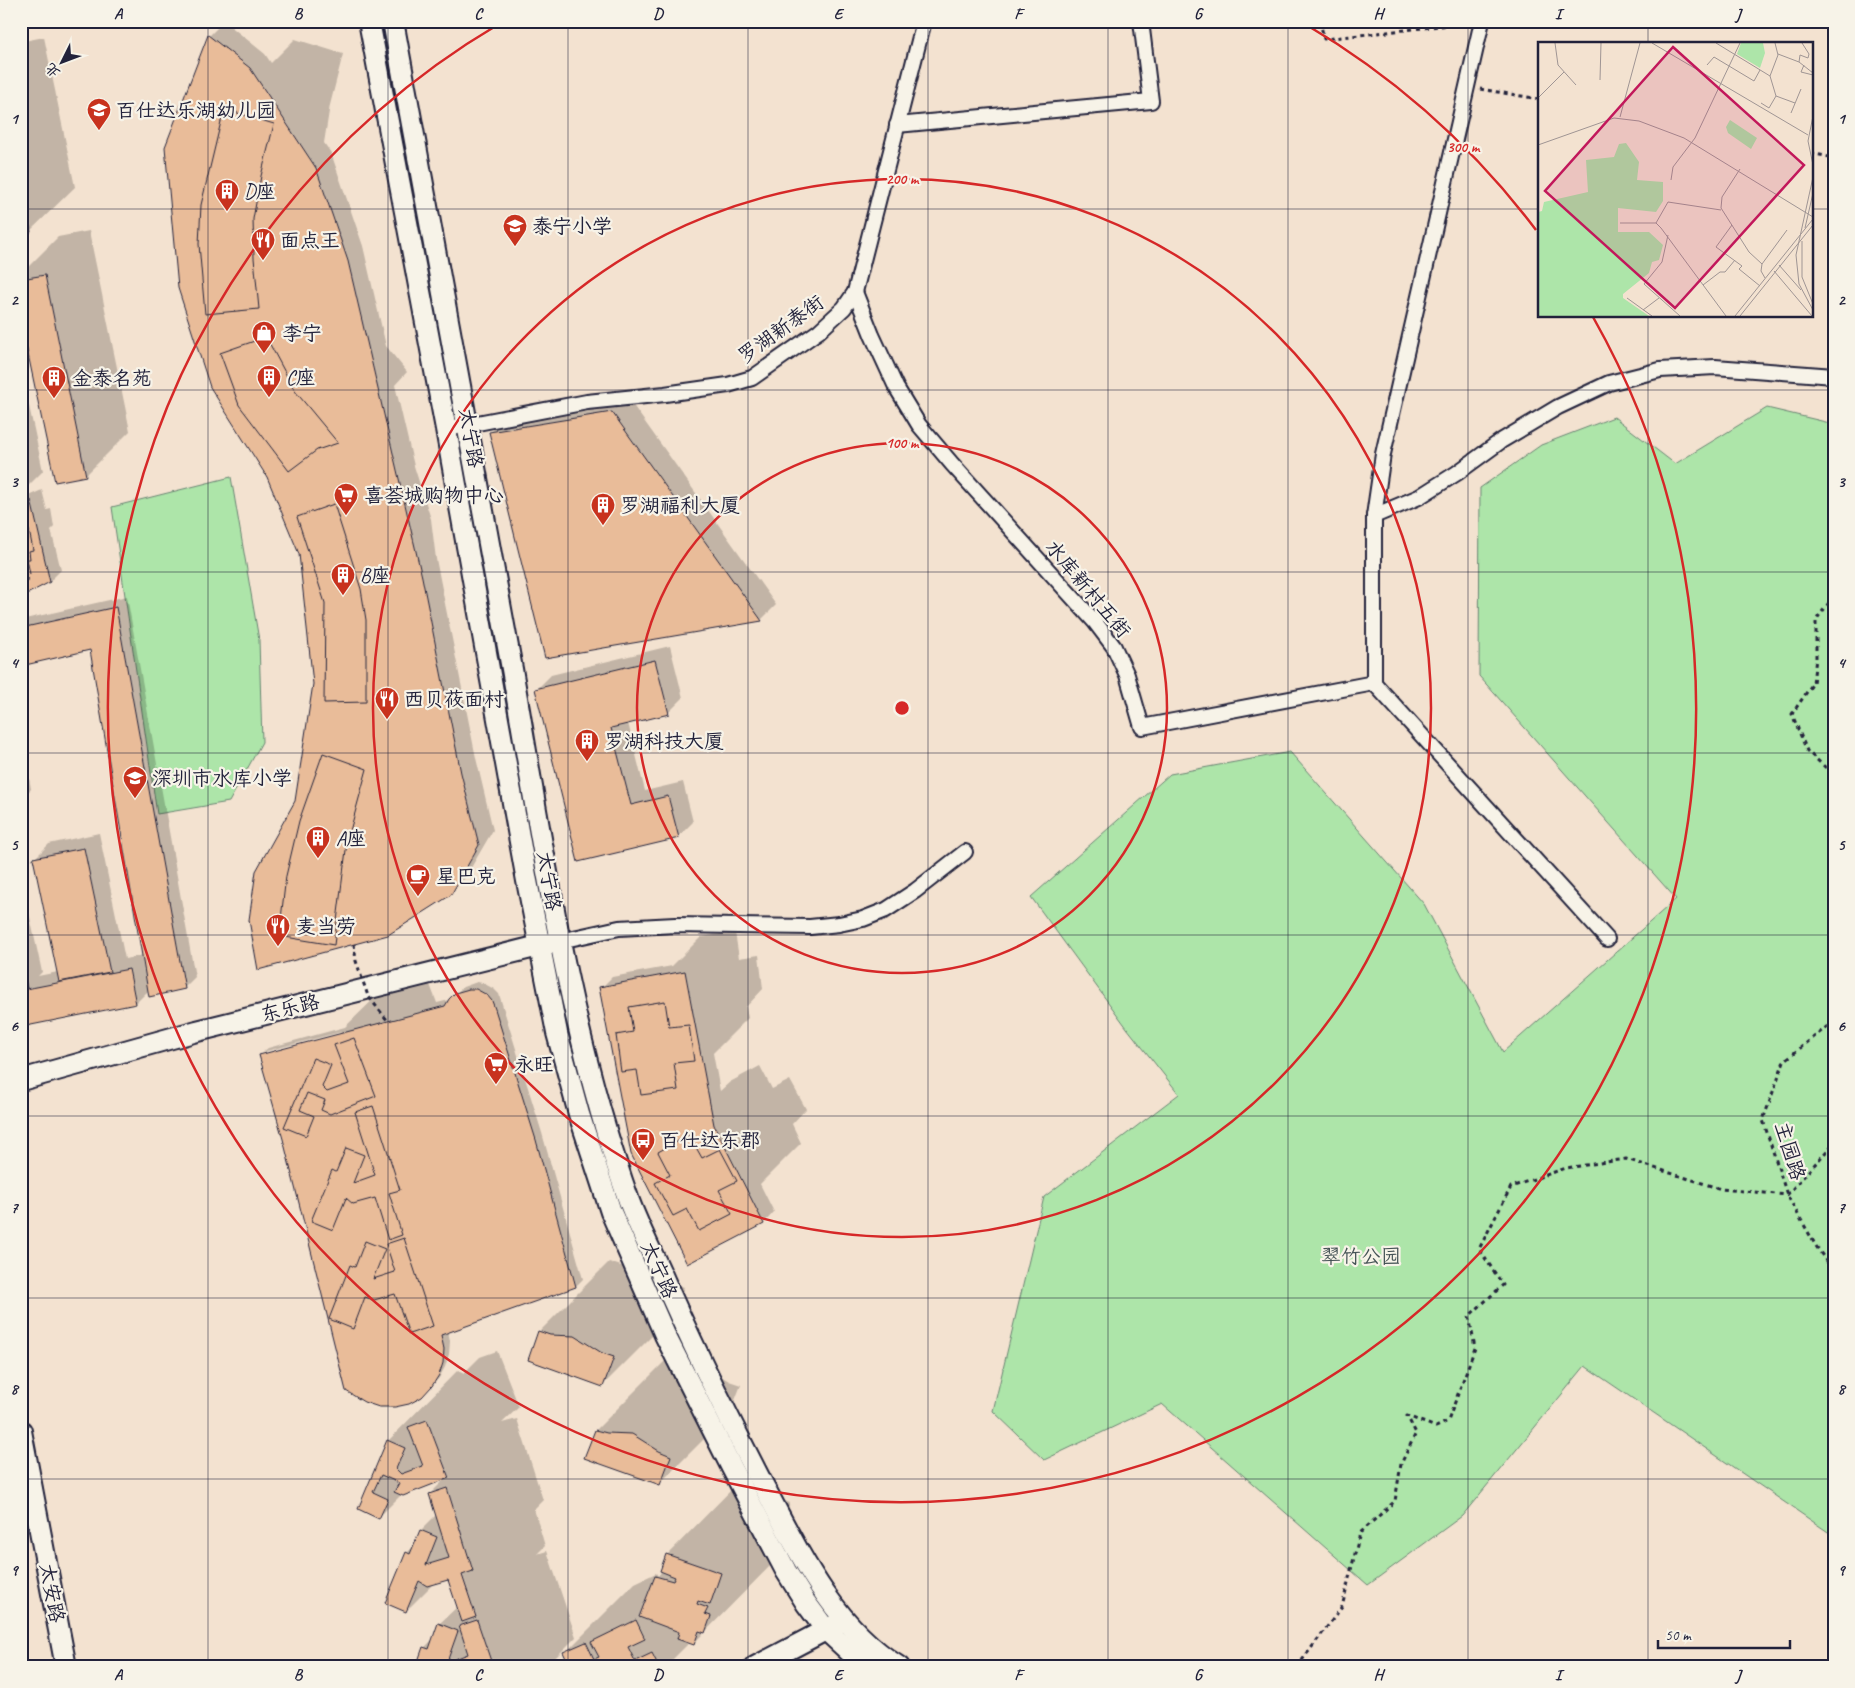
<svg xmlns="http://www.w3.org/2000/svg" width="1855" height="1688" viewBox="0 0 1855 1688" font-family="Caveat,'LXGW WenKai TC',sans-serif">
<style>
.green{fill:#ade5a9;stroke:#688472}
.shadow{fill:#0003}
.building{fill:#e9bc99;stroke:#22223b}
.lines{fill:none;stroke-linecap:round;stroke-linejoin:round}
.street-casing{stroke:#22223b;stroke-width:18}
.secondary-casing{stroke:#22223b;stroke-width:24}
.path{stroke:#22223b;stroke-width:3;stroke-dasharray:4 4;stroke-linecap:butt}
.street{stroke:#f7f3e8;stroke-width:14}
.secondary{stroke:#f7f3e8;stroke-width:20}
.path-bridge{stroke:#22223b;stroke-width:3;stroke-dasharray:4 4;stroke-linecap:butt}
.grid{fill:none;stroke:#22223b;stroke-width:1;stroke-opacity:0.55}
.ring{fill:none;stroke:#d62828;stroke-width:2.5}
.labels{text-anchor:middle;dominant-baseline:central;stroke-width:4.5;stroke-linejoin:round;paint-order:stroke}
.poi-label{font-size:20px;fill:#22223b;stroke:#f7f3e8;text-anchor:start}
.street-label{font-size:20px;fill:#22223b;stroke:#f7f3e8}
.park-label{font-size:20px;fill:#455356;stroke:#f7f3e8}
.inset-road{fill:none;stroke:#9f9594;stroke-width:1}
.view{fill:#c2185b;fill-opacity:0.15;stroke:#c2185b;stroke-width:2.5}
.inset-edge{fill:none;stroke:#22223b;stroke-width:2.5}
.centre{fill:#d62828;stroke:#f7f3e8;stroke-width:2.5}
.ring-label{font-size:15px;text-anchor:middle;font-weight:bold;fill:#d62828;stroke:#f7f3e8;stroke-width:4.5;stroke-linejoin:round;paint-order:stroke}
.neatline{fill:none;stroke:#22223b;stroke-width:2}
.grid-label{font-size:16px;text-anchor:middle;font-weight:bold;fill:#22223b}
</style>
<rect width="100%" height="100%" fill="#f3e2d0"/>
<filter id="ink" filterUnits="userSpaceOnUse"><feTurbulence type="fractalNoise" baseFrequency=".02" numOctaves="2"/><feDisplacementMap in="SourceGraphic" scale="10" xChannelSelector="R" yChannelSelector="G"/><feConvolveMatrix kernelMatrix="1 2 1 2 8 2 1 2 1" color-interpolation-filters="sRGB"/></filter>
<g filter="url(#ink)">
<g class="green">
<path d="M1767,408L1834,424V1536L1585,1366L1462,1516L1368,1585L1162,1404L1044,1460L993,1411L1044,1197L1179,1094L1127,1028L1031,897L1170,774L1290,752L1424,904L1503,1052L1676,899L1479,676L1480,488L1541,445L1614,417L1675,464Z"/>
<path d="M231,477L259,640L262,742L229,802L157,814L112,507Z"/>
</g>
<g class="shadow">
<path d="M224,21L265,54L271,63L295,39L343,54L330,105L324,143L331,153L363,246L386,346L407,372L395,385L414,466L431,519L436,559L476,758L493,830L465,878L450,894L296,801L314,684L301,554L166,147L209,36Z"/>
<path d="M44,37L75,187L30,231L21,233V44L24,41Z"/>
<path d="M89,231L130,431L86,475L21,315V274L58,237Z"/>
<path d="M21,369L43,471L21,493Z"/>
<path d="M627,397L776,605L762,619L546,656L490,433L505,418Z"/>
<path d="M42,490L47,510L51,509L54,527L51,530L61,570L50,581L21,595V499Z"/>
<path d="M127,596L195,977L184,988L149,990L136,1003L21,1026V876L42,972L38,976L58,972L35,858L49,844L99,833L125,959L143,955L91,649L21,665V622L25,619Z"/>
<path d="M670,646L683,698L668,713L628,723L645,791L683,782L693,822L678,837L579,861L537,689L551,675Z"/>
<path d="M21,732L31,789L21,799Z"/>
<path d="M735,932L739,958L759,955L763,989L746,1007L748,1018L713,1053L720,1091L730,1082L760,1066L772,1089L790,1080L806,1109L792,1124L801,1143L760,1184L774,1212L764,1223L601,988L612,977L672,966L701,937Z"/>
<path d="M424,969L437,1003L449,1000L463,987L477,982L483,983L494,989L499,994L542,1133L583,1279L576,1286L448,1331L450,1341L449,1354L445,1367L439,1378L421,1396L284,1139L260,1055L338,1035L341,1032L263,1052L268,1048L345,1027L385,988Z"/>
<path d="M609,1262L621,1266L646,1267L672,1283L684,1287L673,1315L603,1385L539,1332Z"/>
<path d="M497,1351L519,1407L502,1423L517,1419L543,1500L534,1509L545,1546L537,1554L547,1551L576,1637L546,1667H417L424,1648L434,1638L439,1624L458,1606L449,1578L434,1583L406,1611L407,1553L415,1545L421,1530L436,1515L430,1494L446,1478L402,1494L379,1517L359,1509L388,1441L458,1370L464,1373L480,1357Z"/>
<path d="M666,1360L677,1364L703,1365L729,1381L741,1385L730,1413L660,1483L596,1430Z"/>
<path d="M737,1484L790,1503L779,1533L775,1561L694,1643L690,1642L665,1667H572L565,1653L635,1583L656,1573L658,1576L662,1571L667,1555Z"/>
</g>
<g class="building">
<path d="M208,35L250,68L316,168L348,261L422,577L461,773L479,845L451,895L388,935L258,970L249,920L256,871L295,801L313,684L299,554L267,477L210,387L178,288L165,147Z"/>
<path d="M224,109L274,124L261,176L253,219L254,258L259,309L205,314L199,244L201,205Z"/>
<path d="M21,184L31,232L21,234Z"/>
<path d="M45,275L86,476L55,482L21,321V279Z"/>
<path d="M266,337L295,391L338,443L317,450L289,471L239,405L220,353Z"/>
<path d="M612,412L762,621L545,658L489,432Z"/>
<path d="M31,500L50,582L21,597V505Z"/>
<path d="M334,504L361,589L366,620V702L324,703L325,603L297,517Z"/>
<path d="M21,518L25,531L29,530L33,550L29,551L30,559H27L30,574L27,575L28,582L21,583Z"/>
<path d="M116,607L185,989L149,997L90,650L21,666V628Z"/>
<path d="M655,660L669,714L611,728L631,805L668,796L679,838L578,862L535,689Z"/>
<path d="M323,753L367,769L347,842L334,945L279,936L286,876L299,821Z"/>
<path d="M84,848L110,972L59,982L33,858Z"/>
<path d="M21,959L27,988L21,989Z"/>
<path d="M129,969L136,1004L21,1027V990Z"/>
<path d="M685,971L714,1125L764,1224L687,1264L631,1154L599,987Z"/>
<path d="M469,989H476L487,995L492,1001L495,1009L536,1140L576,1287L441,1335L444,1349L443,1363L439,1375L432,1386L422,1397L409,1404L395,1407H379L364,1402L346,1391L283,1139L259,1055L445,1006L449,999L455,993Z"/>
<path d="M665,1001L669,1027L689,1025L694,1061L674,1063L678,1090L641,1095L637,1070L621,1072L616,1035L633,1032L629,1007Z"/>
<path d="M354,1038L376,1096L330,1114L321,1110L325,1100L307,1093L300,1110L314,1116L306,1136L284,1127L313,1058L331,1065L322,1087L327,1092L349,1084L334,1045Z"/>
<path d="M373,1106L400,1190L389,1193L402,1235L388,1240L375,1198L353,1204L346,1198L333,1230L311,1221L332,1170L336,1172L346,1148L364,1155L353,1183L375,1175L355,1112Z"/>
<path d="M689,1135L702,1158L720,1149L737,1181L719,1190L732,1214L699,1231L687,1209L673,1216L655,1183L670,1175L658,1152Z"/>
<path d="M404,1238L433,1326L409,1334L395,1294L374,1300L365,1297L353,1329L329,1319L350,1265L355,1267L365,1241L385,1249L373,1279L395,1272L386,1244Z"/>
<path d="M538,1331L550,1335L575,1336L602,1353L614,1357L603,1387L528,1360Z"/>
<path d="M427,1420L449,1478L403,1496L394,1492L399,1483L381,1475L373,1492L388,1499L379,1519L358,1509L387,1440L405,1448L396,1469L401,1474L423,1466L408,1427Z"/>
<path d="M595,1430L607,1433L632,1434L659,1451L671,1456L660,1485L584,1458Z"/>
<path d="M447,1488L473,1571L462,1575L476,1617L462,1622L448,1580L427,1586L419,1581L406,1612L385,1603L406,1552L410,1554L420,1530L437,1537L426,1565L449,1558L429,1494Z"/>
<path d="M666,1554L721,1573L710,1605L698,1601L697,1604L708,1608L705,1614L711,1616L705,1633L699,1631L694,1645L677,1639L679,1632L639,1617L655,1576L673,1581L675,1577L660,1571Z"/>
<path d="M477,1620L493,1667H416L423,1647L429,1649L438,1623L458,1631L447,1662L468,1654L459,1626Z"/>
<path d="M636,1620L645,1639L628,1647L635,1661L652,1653L659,1667H570L563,1652L586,1642L594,1659L599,1657L591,1642Z"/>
</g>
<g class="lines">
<defs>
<g id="street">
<path d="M1482,21L1383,454L1374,516V683L1607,939"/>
<path d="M897,125L1151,101L1141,21"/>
<path d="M855,292L872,335L896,387L919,425L952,464L1095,622L1114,647L1127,675L1142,727L1374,683"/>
<path d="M446,429L587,402L665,394L728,385L752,378L819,331L844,308L855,292L924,21"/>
<path d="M1374,516L1419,497L1457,473L1501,441L1558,407L1609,383L1660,370L1715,367L1834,376"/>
<path d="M560,941L619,928L675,925L810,927L839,924L863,919L886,910L915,891L965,852"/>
</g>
<g id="secondary">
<path d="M369,21L446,429L527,881L557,1033L579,1114L611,1212L665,1335L732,1468L786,1571L806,1603L826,1630L866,1667"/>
<path d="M393,21C434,237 474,453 512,669C543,848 568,1029 629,1201C638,1225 650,1249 661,1273C691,1343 725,1411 760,1479C797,1548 830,1624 899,1667"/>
<path d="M21,1080L197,1031L551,943"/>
<path d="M21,1431L66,1667"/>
<path d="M755,1667L837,1624"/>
</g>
</defs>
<use href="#street" class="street-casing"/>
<use href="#secondary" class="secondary-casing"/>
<g class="path">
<path d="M1320,21L1324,39L1467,23"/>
<path d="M1480,89L1539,99"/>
<path d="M1811,153L1834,158"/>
<path d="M1834,596L1816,620V658L1813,683L1792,714L1807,751L1834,775"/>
<path d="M1834,1021L1784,1061L1763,1120L1787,1195L1816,1246L1834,1273"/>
<path d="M1297,1667L1342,1607L1360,1533L1395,1501L1401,1464L1416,1433L1407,1416L1436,1427L1448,1421L1475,1348L1469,1316L1503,1285L1479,1249L1511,1187L1566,1168L1626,1159L1721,1189L1787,1195L1834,1143"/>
</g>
<use href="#street" class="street"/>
<use href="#secondary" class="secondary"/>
<path class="path-bridge" d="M354,944L356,961L368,996L388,1021"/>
</g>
</g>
<path class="grid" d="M208,21V1667M388,21V1667M568,21V1667M748,21V1667M928,21V1667M1108,21V1667M1288,21V1667M1468,21V1667M1648,21V44M21,209H1539M1811,209H1834M1648,316V1667M21,390H1834M21,572H1834M21,753H1834M21,935H1834M21,1116H1834M21,1298H1834M21,1479H1834"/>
<g class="ring">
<circle cx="902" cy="708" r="265"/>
<circle cx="902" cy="708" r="529"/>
<path d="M1305 24A794 794 0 0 1 1536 230M1593 317A794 794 0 1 1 499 24"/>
</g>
<defs>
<symbol id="school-pin" viewBox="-11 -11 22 30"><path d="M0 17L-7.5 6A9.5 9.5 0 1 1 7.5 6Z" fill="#c8321e" stroke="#f7f3e8"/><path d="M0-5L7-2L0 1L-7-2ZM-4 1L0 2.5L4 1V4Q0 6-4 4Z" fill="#fff"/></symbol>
<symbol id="building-pin" viewBox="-11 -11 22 30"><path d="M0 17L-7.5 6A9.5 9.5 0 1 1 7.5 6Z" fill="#c8321e" stroke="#f7f3e8"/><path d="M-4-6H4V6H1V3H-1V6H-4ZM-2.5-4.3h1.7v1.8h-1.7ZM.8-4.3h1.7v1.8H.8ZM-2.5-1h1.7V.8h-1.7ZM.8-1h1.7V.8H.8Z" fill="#fff"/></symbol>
<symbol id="restaurant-pin" viewBox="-11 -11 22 30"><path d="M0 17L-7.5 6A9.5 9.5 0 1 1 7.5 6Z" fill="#c8321e" stroke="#f7f3e8"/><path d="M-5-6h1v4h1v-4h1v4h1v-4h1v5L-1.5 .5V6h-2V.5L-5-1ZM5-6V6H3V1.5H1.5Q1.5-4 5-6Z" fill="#fff"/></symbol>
<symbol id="shop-pin" viewBox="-11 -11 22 30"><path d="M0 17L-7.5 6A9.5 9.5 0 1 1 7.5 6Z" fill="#c8321e" stroke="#f7f3e8"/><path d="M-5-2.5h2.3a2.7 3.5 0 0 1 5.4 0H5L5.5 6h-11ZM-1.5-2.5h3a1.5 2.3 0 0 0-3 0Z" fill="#fff"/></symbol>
<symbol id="supermarket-pin" viewBox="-11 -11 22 30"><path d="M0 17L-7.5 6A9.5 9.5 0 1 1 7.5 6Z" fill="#c8321e" stroke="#f7f3e8"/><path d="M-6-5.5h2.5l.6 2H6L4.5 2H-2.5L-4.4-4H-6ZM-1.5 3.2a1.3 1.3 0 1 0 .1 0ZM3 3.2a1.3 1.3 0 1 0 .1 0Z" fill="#fff"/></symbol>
<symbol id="cafe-pin" viewBox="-11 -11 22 30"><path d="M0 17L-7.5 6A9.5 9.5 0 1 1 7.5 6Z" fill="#c8321e" stroke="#f7f3e8"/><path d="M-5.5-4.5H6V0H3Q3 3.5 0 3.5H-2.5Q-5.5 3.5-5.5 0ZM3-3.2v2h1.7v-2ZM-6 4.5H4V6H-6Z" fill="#fff"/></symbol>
<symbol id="bus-pin" viewBox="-11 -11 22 30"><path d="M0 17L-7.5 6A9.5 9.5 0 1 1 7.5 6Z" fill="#c8321e" stroke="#f7f3e8"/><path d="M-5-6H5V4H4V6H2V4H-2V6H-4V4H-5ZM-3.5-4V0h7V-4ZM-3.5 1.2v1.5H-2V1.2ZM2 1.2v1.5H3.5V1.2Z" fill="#fff"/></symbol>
</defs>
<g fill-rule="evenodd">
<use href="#school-pin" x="85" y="96" width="28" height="38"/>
<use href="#building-pin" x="213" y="177" width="28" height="38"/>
<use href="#school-pin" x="501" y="212" width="28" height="38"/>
<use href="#restaurant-pin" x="249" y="226" width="28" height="38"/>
<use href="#shop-pin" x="250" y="319" width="28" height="38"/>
<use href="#building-pin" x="255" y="363" width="28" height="38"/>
<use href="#building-pin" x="40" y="364" width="28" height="38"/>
<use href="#supermarket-pin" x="332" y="481" width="28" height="38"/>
<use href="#building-pin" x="589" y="491" width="28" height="38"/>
<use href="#building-pin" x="329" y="561" width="28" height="38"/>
<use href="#restaurant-pin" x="373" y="685" width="28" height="38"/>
<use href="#building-pin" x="573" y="727" width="28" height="38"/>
<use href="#school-pin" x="121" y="764" width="28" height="38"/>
<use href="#building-pin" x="304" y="824" width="28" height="38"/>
<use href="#cafe-pin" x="404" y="862" width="28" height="38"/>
<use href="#restaurant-pin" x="264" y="912" width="28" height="38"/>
<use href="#supermarket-pin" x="482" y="1050" width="28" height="38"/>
<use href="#bus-pin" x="629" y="1126" width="28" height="38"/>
</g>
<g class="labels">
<g class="poi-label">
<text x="116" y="110">百仕达乐湖幼儿园</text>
<text x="244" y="191">D座</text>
<text x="532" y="226">泰宁小学</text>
<text x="280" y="240">面点王</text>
<text x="282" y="333">李宁</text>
<text x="286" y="377">C座</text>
<text x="72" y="378">金泰名苑</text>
<text x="364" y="495">喜荟城购物中心</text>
<text x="620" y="505">罗湖福利大厦</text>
<text x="360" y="575">B座</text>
<text x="404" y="699">西贝莜面村</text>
<text x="604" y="741">罗湖科技大厦</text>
<text x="152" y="778">深圳市水库小学</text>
<text x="336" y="838">A座</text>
<text x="436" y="876">星巴克</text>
<text x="296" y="926">麦当劳</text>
<text x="514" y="1064">永旺</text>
<text x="660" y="1140">百仕达东郡</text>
</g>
<g class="street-label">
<text transform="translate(781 329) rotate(-36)">罗湖新泰街</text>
<text transform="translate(471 438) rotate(80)">太宁路</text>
<text transform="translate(1088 589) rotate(50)">水库新村五街</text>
<text transform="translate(549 881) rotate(80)">太宁路</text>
<text transform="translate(290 1008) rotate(-14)">东乐路</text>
<text transform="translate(1790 1151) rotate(73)">主园路</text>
<text transform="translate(659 1270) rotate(66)">太宁路</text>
<text transform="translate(52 1593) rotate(79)">太安路</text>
</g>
<g class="park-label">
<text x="1361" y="1256">翠竹公园</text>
</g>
</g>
<g transform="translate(1538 42)">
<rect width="275" height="275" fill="#f3e2d0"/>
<path d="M203,1H225L227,11L222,26L199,12ZM192,78L219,96L213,107L190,91L188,85ZM88,101L101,120L99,138L125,140V159L118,170L80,166V190H111L125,203L121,218L114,220L111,231L85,252V256L111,274H0V170L4,169L6,160L50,150L48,118L76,115L81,102Z" fill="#ade5a9"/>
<path class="inset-road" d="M17,1L20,23L38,43M114,1L270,93M178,1L232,34M264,1L271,12L270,16L262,13L261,20L275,31M240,12L261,20M169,23L176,15L216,39L222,28M266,23L263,30L275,33M62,38L63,1M238,54L257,61M0,56L26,30M223,61L231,66L238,54L232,34L240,13L237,1M253,71L263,47M275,74L270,99L275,123M82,75L102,1M0,103L76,76L101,79L146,96L275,175M202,127L184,155L183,166L211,210L224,222M275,135L258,213L261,242L275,268M133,138L135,125L157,96L202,1M82,181H118L123,186L188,274M118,181L130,160L183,168M194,183L178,205L204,224L201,227L222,244M267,186L275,151M130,193L124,220L106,242L142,274M264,199V235L275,262M241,223L263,248M236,229L274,274M227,236L223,229L224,222L249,188M165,243L182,230H187L197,218M89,256L114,274M105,268L121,256M197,274L275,177M202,274L275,183"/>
<path class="view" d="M135,5L266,123L137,266L7,149Z"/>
<rect width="275" height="275" class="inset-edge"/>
</g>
<circle cx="902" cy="708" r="8" class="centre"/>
<g class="ring-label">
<text x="1463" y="152">300 m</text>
<text x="902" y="184">200 m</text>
<text x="902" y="448">100 m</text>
</g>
<rect width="1855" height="1688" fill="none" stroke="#f7f3e8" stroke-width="55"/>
<g transform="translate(62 62) rotate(228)" stroke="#f7f3e8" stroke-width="4" paint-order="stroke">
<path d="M0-4L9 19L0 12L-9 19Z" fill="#22223b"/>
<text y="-8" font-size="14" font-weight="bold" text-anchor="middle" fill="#22223b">北</text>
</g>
<path d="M1658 1640v8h132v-8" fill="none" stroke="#22223b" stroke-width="2.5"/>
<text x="1665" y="1640" font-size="15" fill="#22223b" stroke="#f7f3e8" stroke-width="4" paint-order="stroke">50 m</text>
<rect x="28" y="28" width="1800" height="1632" class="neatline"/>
<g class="grid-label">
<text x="118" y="19">A</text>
<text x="298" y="19">B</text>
<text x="478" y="19">C</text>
<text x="658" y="19">D</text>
<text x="838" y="19">E</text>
<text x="1018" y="19">F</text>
<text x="1198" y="19">G</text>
<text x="1378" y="19">H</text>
<text x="1558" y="19">I</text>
<text x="1738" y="19">J</text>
<text x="14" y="124">1</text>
<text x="1841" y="124">1</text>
<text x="14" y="305">2</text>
<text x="1841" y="305">2</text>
<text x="14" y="487">3</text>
<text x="1841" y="487">3</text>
<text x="14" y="668">4</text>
<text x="1841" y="668">4</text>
<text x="14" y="850">5</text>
<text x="1841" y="850">5</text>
<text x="14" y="1031">6</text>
<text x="1841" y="1031">6</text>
<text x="14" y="1213">7</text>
<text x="1841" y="1213">7</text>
<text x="14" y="1394">8</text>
<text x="1841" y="1394">8</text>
<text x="14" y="1575">9</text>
<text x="1841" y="1575">9</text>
<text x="118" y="1680">A</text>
<text x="298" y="1680">B</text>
<text x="478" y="1680">C</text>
<text x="658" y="1680">D</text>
<text x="838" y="1680">E</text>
<text x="1018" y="1680">F</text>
<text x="1198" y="1680">G</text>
<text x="1378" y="1680">H</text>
<text x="1558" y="1680">I</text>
<text x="1738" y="1680">J</text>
</g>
</svg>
